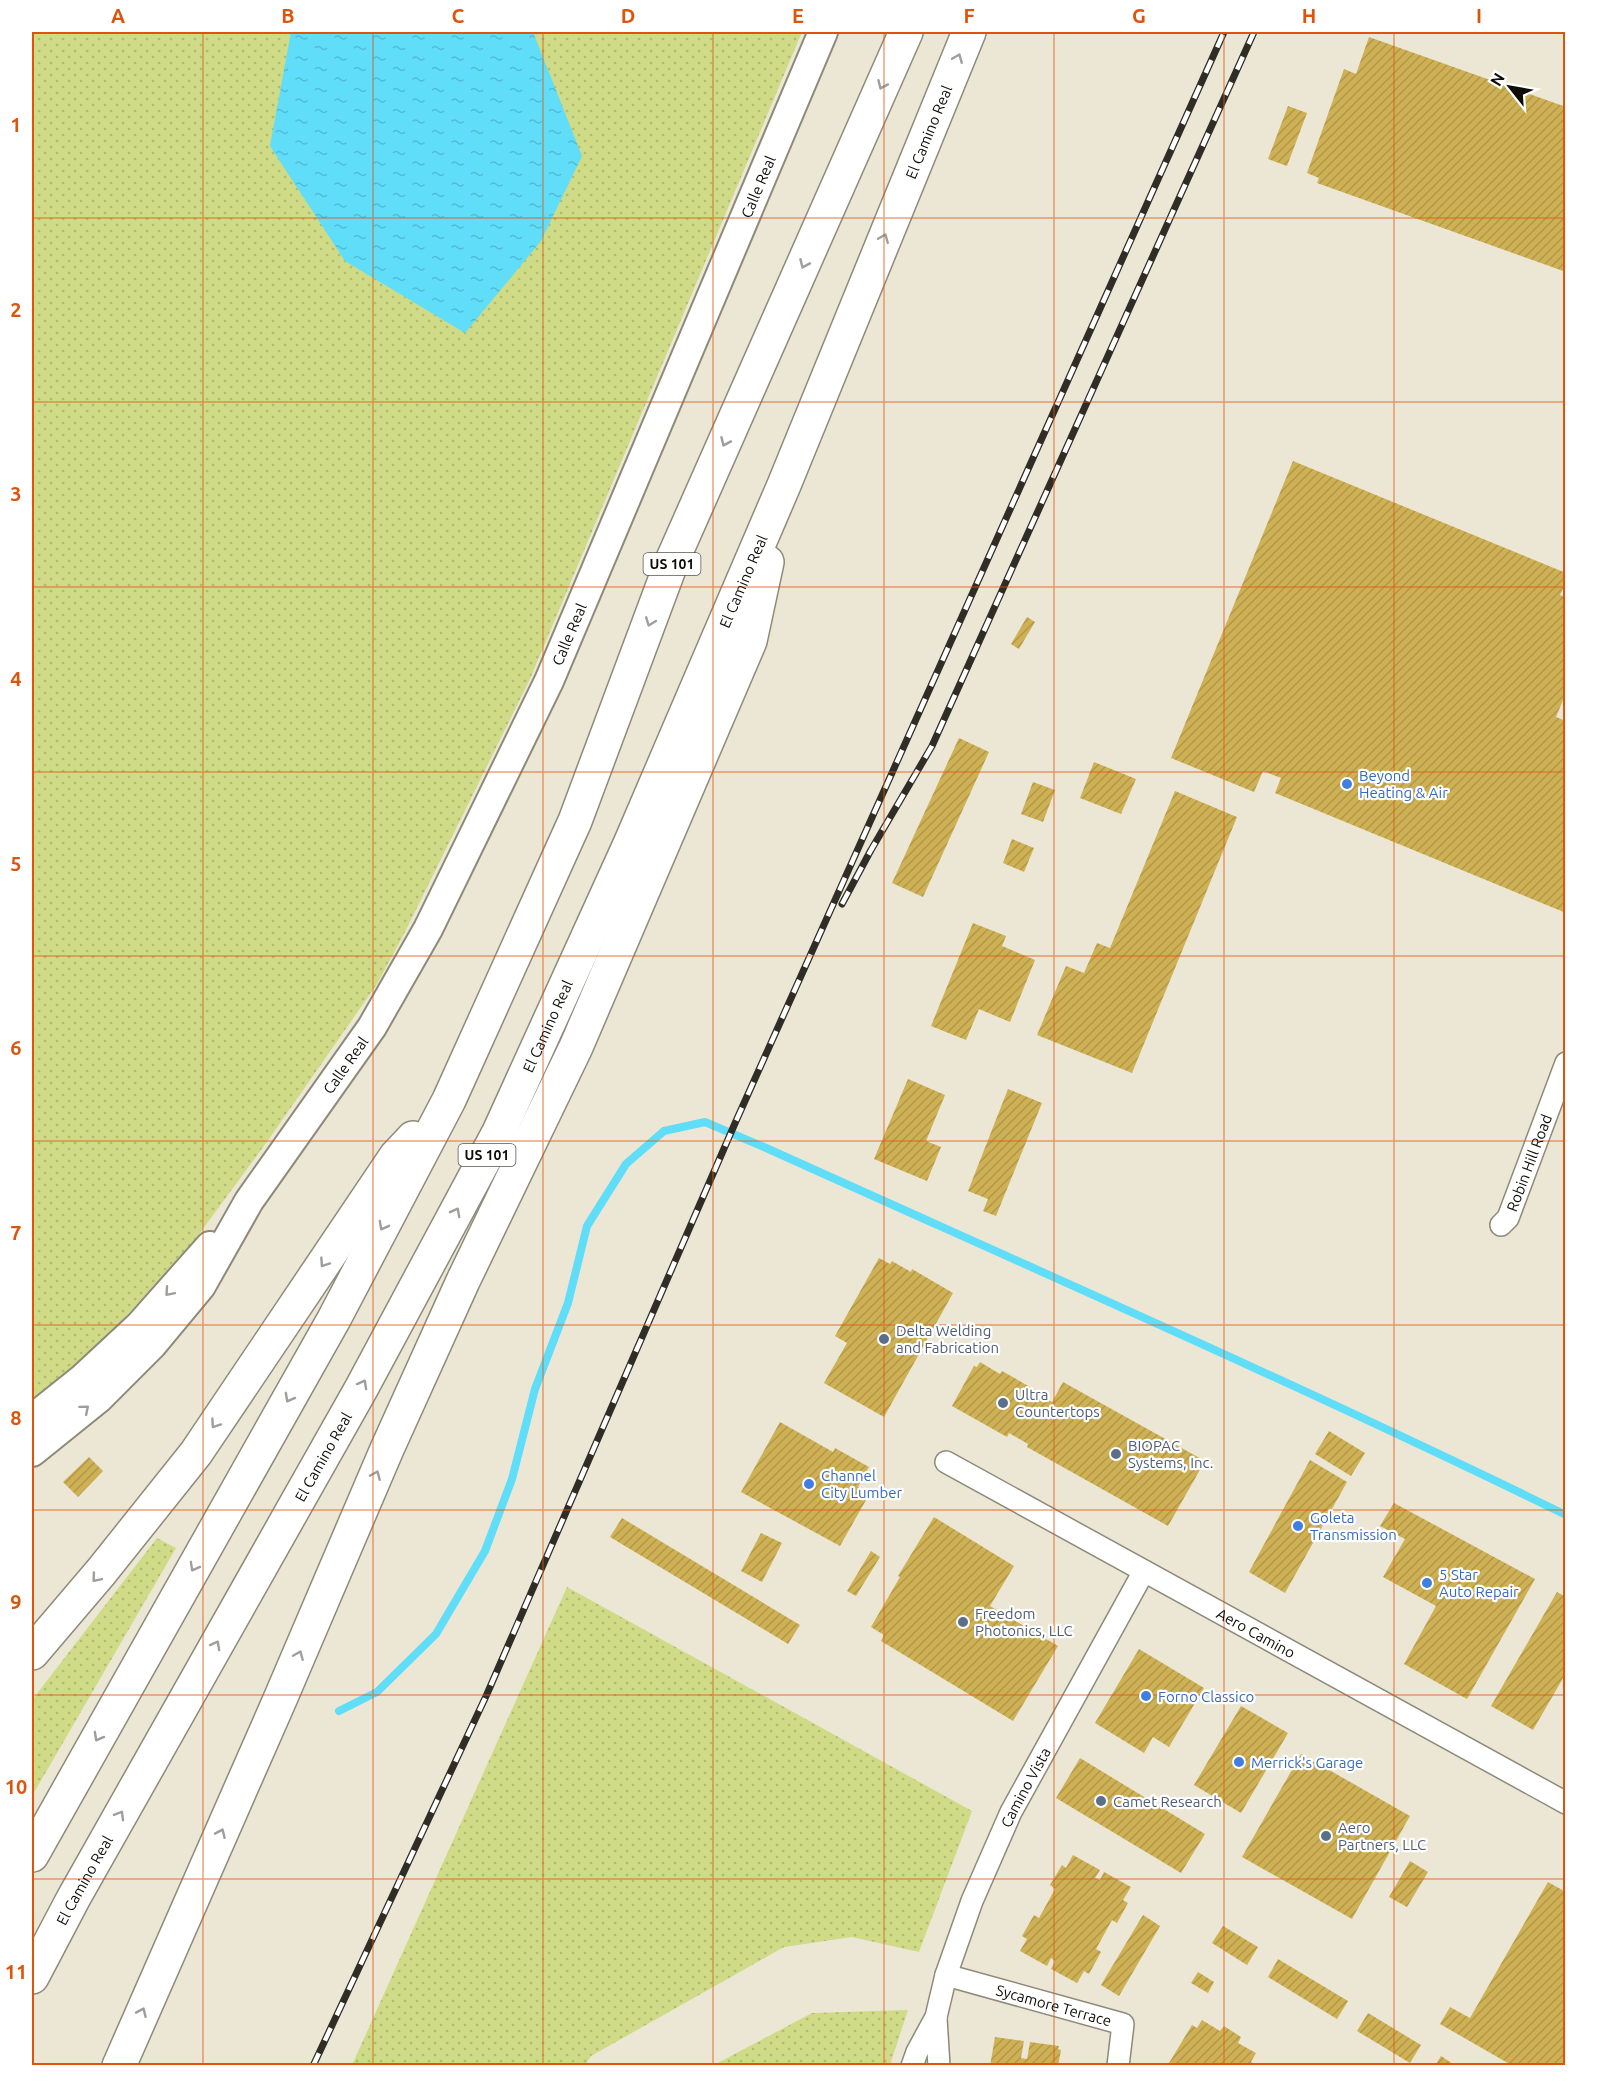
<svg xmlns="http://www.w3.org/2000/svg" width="1597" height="2097" viewBox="0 0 1597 2097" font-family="Ubuntu,sans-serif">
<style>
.grass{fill:url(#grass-dots)}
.water{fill:url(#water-ripples)}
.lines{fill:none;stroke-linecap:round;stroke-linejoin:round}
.stream{stroke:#5fddf9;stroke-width:8}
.building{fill:url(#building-hatch)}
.street-casing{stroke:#8e8979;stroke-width:24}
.secondary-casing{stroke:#8e8979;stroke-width:32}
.highway-casing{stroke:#8e8979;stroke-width:36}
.street{stroke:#fff;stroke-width:21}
.secondary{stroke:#fff;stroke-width:28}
.highway{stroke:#fff;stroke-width:33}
.rail-casing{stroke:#2f2d26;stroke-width:7}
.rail{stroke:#fff;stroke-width:4.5;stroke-dasharray:14;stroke-linecap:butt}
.oneway{stroke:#9f9e9c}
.grid{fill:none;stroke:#dd550c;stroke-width:1.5;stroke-opacity:0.55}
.shop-dot{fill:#3f7fe0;stroke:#fff;stroke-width:2}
.service-dot{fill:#5c6f8a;stroke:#fff;stroke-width:2}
.labels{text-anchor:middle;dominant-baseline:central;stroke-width:4.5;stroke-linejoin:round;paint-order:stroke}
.shield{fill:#fff;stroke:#565551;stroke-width:1.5}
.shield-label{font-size:14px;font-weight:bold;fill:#0e0c07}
.street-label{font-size:15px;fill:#0e0c07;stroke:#fff}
.shop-label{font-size:15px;fill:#366cbe;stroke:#fff;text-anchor:start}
.service-label{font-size:15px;fill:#4e5e75;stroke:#fff;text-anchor:start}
.neatline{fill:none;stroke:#dd550c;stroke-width:2}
.grid-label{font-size:20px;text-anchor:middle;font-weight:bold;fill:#dd550c}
</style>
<defs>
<pattern id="grass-dots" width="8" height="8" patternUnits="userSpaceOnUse" patternTransform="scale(1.5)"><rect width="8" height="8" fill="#cfdb86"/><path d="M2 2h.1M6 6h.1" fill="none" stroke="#b1bb72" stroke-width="1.8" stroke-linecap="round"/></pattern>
<pattern id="water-ripples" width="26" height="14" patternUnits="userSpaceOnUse" patternTransform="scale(1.5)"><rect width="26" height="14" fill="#5fddf9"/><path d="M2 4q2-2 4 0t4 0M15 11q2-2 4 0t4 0" fill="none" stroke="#51bcd4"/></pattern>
<pattern id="building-hatch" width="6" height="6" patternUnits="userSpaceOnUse" patternTransform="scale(1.5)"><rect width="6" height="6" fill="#cfb155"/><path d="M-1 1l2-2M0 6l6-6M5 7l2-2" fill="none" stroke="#b19749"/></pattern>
</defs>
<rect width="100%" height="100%" fill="#ece7d5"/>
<g class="grass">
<path d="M32,32H802L530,679L404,934L377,984L269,1139L194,1241L108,1336L66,1376L32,1404Z"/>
<path d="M157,1538L176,1548L32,1796V1700Z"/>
<path d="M567,1587L972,1811L919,1952L852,1937L784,1947L591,2056L585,2065H352Z"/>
<path d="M908,2010L890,2065H714L812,2013Z"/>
</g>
<path class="water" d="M291,32H533L582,156L541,241L465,333L345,261L270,146Z"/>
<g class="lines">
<path class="stream" d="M339,1711L377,1692L436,1634L485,1551L512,1479L535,1389L568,1303L587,1226L626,1164L664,1131L705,1122L764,1147C1032,1268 1302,1386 1566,1515"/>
</g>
<g class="building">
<path d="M1369,37L1566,107V272L1317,183L1319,178L1307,173L1344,69L1356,74Z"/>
<path d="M1288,106L1307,113L1287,166L1268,159Z"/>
<path d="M1293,461L1566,573V582L1560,595L1566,597V693L1556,717L1566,721V913L1275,793L1281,778L1263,771L1254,792L1171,758Z"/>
<path d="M1027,617L1035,622L1019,649L1011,644Z"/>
<path d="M959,738L989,752L923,897L892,883Z"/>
<path d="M1094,762L1136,779L1121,814L1080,798Z"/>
<path d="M1033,782L1055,790L1043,822L1021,814Z"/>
<path d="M1175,791L1237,817L1132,1073L1037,1035L1066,966L1084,973L1097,943L1110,948Z"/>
<path d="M1012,839L1034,848L1024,872L1003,863Z"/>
<path d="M973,923L1006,936L1002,946L1035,960L1010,1022L979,1009L966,1040L931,1026Z"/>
<path d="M908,1079L945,1095L926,1141L941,1147L927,1181L874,1159Z"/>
<path d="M1008,1089L1042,1103L996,1216L983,1211L988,1199L968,1191Z"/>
<path d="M879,1258L890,1264L892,1261L911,1272L912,1269L953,1293L884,1417L824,1383L847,1343L835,1336Z"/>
<path d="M980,1362L1000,1374L1002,1371L1046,1396L1045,1398L1052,1402L1063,1382L1205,1461L1168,1526L1027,1447L1028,1444L1009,1433L1007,1437L952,1406L974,1366L977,1367Z"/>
<path d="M780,1422L833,1452L835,1448L869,1467L858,1487L870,1493L840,1546L741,1492Z"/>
<path d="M1329,1431L1365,1453L1351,1476L1315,1454Z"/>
<path d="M89,1457L103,1471L78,1497L63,1482Z"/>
<path d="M1310,1460L1347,1482L1285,1593L1249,1572Z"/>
<path d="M1394,1503L1535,1579L1467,1699L1404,1664L1436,1606L1383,1577L1405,1539L1380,1526Z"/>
<path d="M934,1517L1014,1566L990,1606L1058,1646L1013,1721L881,1641L884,1635L871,1627L900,1577L898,1576Z"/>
<path d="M622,1518L800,1625L788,1644L610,1537Z"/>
<path d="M761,1533L782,1543L762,1582L741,1571Z"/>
<path d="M871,1551L880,1557L856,1596L847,1591Z"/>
<path d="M1557,1592L1566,1597V1673L1533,1730L1491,1706Z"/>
<path d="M1139,1649L1204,1688L1169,1747L1153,1737L1144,1753L1095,1723Z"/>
<path d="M1241,1706L1288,1733L1241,1813L1194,1785Z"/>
<path d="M1301,1754L1410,1816L1352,1919L1242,1857Z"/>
<path d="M1080,1758L1205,1834L1181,1873L1056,1798Z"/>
<path d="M1073,1855L1100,1870L1095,1878L1100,1880L1104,1872L1131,1887L1123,1900L1128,1903L1117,1923L1112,1920L1096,1949L1101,1952L1089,1974L1084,1971L1077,1983L1051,1969L1055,1961L1051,1958L1047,1966L1020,1951L1027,1939L1022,1936L1034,1915L1039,1918L1055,1889L1050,1885L1062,1865L1066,1868Z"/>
<path d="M1410,1861L1428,1872L1407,1907L1389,1897Z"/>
<path d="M1548,1882L1566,1892V2066H1513L1440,2024L1450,2007L1470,2018Z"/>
<path d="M1143,1915L1160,1926L1119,1996L1101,1985Z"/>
<path d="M1223,1926L1258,1947L1247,1965L1212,1943Z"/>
<path d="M1278,1959L1348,2001L1337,2019L1268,1977Z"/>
<path d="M1198,1972L1214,1982L1208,1993L1191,1983Z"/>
<path d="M1368,2013L1421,2045L1410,2063L1357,2031Z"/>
<path d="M1202,2020L1220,2031L1224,2026L1241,2037L1238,2043L1256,2053L1251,2062L1258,2066H1173L1169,2063L1192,2025L1197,2028Z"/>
<path d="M995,2037L1024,2041L1021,2058L1027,2059L1030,2042L1059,2046L1058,2049L1061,2050L1058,2066H990Z"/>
<path d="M1441,2056L1456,2066H1435Z"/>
</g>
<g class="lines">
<defs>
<g id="street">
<path id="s1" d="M1501,1225L1508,1218L1566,1063"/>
<path id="s2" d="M946,1462L1566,1803"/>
<path id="s3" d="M946,1975L1123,2024L1118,2066"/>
<path d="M936,2018L939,2066"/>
<path id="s4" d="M912,2066L917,2052L936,2017L946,1975L972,1901L1011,1812L1144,1571"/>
</g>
<g id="secondary">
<path d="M32,1419L82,1379L139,1326L210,1246"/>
<path id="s5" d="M32,1452L99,1398L152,1345L201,1286L249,1201L372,1027L428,929L549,681L823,32"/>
</g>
<g id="highway">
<path d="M32,1653L101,1572L196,1453L396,1156L413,1138"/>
<path d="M32,1855L334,1319L449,1100L575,821L672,561L906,32"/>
<path id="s6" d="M32,1977L73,1899L361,1389L499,1132L630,844L784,485L969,32"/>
<path d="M119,2066L281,1697L387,1449L463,1281L576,1047L750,641L767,562"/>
</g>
</defs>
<use href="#street" class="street-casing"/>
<use href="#secondary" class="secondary-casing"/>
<use href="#highway" class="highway-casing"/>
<use href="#street" class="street"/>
<use href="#secondary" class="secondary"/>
<use href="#highway" class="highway"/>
<defs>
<g id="rail">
<path d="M842,904L871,850L932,746L1254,32"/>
<path d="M313,2066L487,1694L736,1121L1224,32"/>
</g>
</defs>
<use href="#rail" class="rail-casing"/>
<use href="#rail" class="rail"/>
</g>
<defs><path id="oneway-chevron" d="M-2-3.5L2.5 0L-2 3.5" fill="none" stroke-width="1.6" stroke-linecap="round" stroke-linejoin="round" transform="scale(1.5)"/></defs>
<g class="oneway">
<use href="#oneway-chevron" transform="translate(958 58) rotate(-68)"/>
<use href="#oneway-chevron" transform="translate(882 85) rotate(114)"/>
<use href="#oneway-chevron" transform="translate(884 238) rotate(-68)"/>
<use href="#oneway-chevron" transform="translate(804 264) rotate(114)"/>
<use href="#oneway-chevron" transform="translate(725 442) rotate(114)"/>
<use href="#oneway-chevron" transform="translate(650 622) rotate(111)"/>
<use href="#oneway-chevron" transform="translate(456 1212) rotate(-62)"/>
<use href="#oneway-chevron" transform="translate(383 1226) rotate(118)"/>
<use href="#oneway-chevron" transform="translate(324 1263) rotate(124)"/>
<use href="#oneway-chevron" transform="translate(169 1292) rotate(131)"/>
<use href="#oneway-chevron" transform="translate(363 1384) rotate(-61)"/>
<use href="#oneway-chevron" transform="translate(289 1398) rotate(119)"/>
<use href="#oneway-chevron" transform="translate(85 1409) rotate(-40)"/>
<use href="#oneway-chevron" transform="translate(215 1424) rotate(124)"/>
<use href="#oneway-chevron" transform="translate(376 1475) rotate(-67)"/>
<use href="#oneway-chevron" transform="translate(194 1567) rotate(119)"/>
<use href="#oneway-chevron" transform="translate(96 1578) rotate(130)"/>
<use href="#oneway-chevron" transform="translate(216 1645) rotate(-61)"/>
<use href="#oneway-chevron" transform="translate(299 1655) rotate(-67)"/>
<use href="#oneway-chevron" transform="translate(98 1737) rotate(119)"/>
<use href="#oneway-chevron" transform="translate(120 1815) rotate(-60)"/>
<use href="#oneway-chevron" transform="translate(221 1833) rotate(-66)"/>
<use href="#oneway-chevron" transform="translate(142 2012) rotate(-66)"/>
</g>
<path class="grid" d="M203,32V2066M373,32V2066M543,32V2066M713,32V2066M884,32V2066M1054,32V2066M1224,32V2066M1394,32V2066M32,218H1566M32,402H1566M32,587H1566M32,772H1566M32,956H1566M32,1141H1566M32,1325H1566M32,1510H1566M32,1695H1566M32,1879H1566"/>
<g class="shop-dot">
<circle cx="1347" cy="784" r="6"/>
<circle cx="809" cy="1484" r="6"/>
<circle cx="1298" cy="1526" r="6"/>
<circle cx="1427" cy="1583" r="6"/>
<circle cx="1146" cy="1696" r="6"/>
<circle cx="1239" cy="1762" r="6"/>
</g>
<g class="service-dot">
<circle cx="884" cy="1339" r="6"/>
<circle cx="1003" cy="1403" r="6"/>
<circle cx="1116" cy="1454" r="6"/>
<circle cx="963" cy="1622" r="6"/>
<circle cx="1101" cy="1801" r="6"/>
<circle cx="1326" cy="1836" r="6"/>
</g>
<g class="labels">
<g class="shield">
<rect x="643.5" y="553" width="57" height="22" rx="4.5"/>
<rect x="458.5" y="1144" width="57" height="22" rx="4.5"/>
</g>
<g class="shield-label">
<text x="672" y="564">US 101</text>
<text x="487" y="1155">US 101</text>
</g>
<g class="street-label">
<text stroke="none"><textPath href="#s6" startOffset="2054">El Camino Real</textPath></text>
<text stroke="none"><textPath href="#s5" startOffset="1474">Calle Real</textPath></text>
<text stroke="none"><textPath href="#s6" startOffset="1568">El Camino Real</textPath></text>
<text stroke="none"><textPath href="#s5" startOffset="988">Calle Real</textPath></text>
<text stroke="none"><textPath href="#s6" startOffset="1082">El Camino Real</textPath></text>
<text stroke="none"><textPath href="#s5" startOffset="502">Calle Real</textPath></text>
<text stroke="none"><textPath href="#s1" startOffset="69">Robin Hill Road</textPath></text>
<text stroke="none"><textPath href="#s6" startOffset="596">El Camino Real</textPath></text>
<text stroke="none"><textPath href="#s2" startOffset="354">Aero Camino</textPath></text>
<text stroke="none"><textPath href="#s4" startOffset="302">Camino Vista</textPath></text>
<text stroke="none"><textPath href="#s6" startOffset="110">El Camino Real</textPath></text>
<text stroke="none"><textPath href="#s3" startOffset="112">Sycamore Terrace</textPath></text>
</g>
<g class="shop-label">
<text x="1359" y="775">Beyond<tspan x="1359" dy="17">Heating &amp; Air</tspan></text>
<text x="821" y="1475">Channel<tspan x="821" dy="17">City Lumber</tspan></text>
<text x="1310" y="1517">Goleta<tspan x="1310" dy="17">Transmission</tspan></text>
<text x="1439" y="1574">5 Star<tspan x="1439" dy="17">Auto Repair</tspan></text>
<text x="1158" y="1696">Forno Classico</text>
<text x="1251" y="1762">Merrick's Garage</text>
</g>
<g class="service-label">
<text x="896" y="1330">Delta Welding<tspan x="896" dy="17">and Fabrication</tspan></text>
<text x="1015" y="1394">Ultra<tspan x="1015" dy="17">Countertops</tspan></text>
<text x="1128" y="1445">BIOPAC<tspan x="1128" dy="17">Systems, Inc.</tspan></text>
<text x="975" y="1613">Freedom<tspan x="975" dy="17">Photonics, LLC</tspan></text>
<text x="1113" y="1801">Camet Research</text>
<text x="1338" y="1827">Aero<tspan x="1338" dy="17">Partners, LLC</tspan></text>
</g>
</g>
<rect width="1597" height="2097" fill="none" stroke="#ffffff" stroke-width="66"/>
<g transform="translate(1510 87) rotate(301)" stroke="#ffffff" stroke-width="4.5" paint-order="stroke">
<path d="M0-4.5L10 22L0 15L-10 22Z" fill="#0e0c07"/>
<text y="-9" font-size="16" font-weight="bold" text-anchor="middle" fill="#0e0c07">N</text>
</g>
<rect x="33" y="33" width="1531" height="2031" class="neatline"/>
<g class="grid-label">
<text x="118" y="23">A</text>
<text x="288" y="23">B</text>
<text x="458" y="23">C</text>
<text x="628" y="23">D</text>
<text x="798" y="23">E</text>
<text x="969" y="23">F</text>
<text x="1139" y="23">G</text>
<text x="1309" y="23">H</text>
<text x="1479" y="23">I</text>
<text x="16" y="132">1</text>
<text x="16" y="317">2</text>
<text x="16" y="501">3</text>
<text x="16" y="686">4</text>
<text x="16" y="871">5</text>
<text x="16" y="1055">6</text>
<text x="16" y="1240">7</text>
<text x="16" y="1425">8</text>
<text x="16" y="1609">9</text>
<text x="16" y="1794">10</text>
<text x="16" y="1979">11</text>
</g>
</svg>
